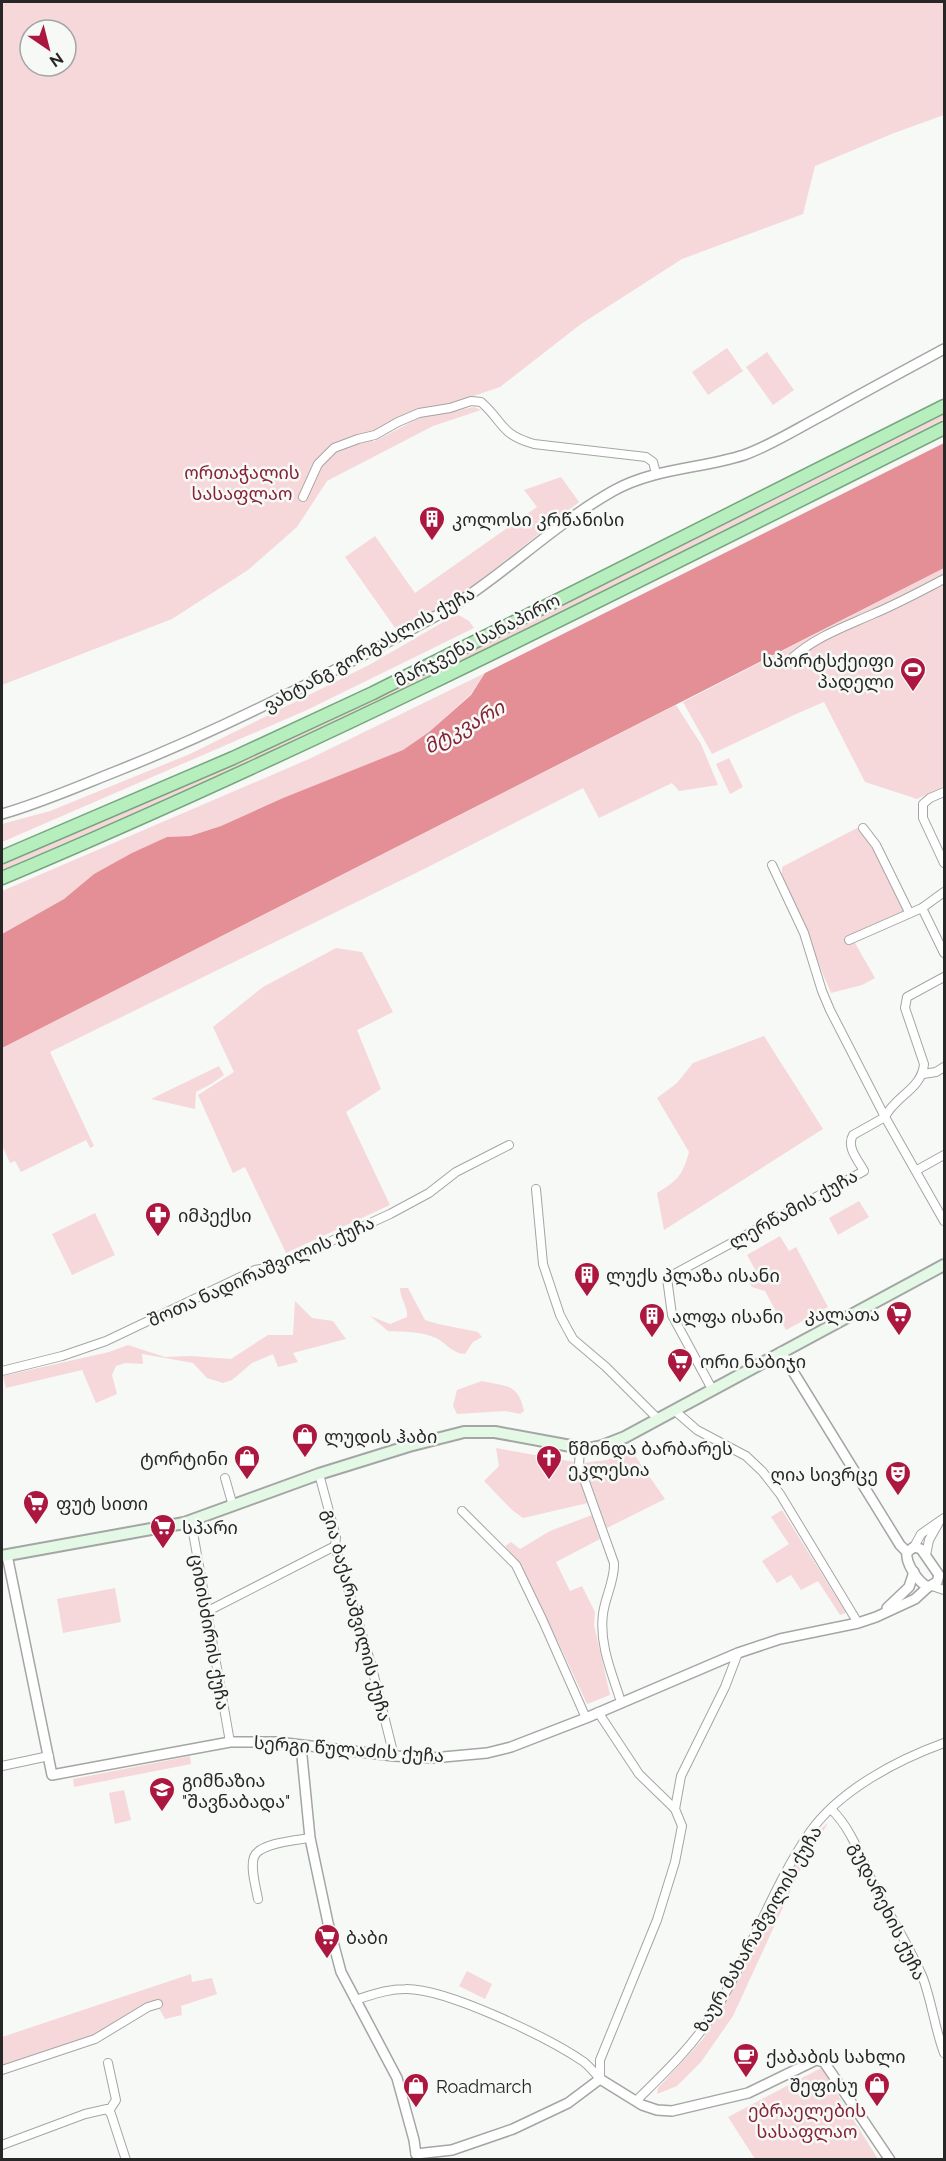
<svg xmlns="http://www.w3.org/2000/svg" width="946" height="2161" viewBox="0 0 946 2161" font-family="Raleway,'Noto Sans Georgian',sans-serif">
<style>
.green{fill:#f6d8da;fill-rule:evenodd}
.water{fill:#e48e96}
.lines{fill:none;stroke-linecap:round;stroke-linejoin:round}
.minor-casing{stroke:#a3a6a3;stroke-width:10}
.tertiary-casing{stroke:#a3a6a3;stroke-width:12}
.secondary-casing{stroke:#a3a6a3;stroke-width:14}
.trunk-casing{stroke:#78a57e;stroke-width:15}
.minor{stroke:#fff;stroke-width:8}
.tertiary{stroke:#fff;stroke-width:9}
.secondary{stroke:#e4f8e6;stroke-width:10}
.trunk{stroke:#b6eebe;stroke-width:12}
.labels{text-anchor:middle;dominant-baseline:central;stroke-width:5;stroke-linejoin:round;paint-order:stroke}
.park-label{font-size:18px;fill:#862136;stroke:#f6f9f6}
.poi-label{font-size:18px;fill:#262726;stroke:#f6f9f6;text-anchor:start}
.street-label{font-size:18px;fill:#262726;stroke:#f6f9f6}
.water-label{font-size:20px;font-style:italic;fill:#872237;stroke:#f6f9f6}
</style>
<rect width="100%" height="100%" fill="#f6f9f6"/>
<g class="green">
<path d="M2,2H944V115L894,133L815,166L803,214L682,259L581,324L500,387L450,404L420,410L375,432L373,442L421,417L474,407L481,410L433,426L327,481L297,527L248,570L172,619L2,685ZM30,30H66V66H30Z"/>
<path d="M727,348L743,371L708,395L692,372Z"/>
<path d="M767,352L794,390L773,405L746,367Z"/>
<path d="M944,414V419L437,676L245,765L2,870V865L243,761L434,670Z"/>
<path d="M561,477L579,502L463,594L428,614L395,628L345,557L375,536L415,593L537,507L524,490Z"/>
<path d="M944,568V786L917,799L865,782L824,702L796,714L712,754L683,702Z"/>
<path d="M457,614L469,621L474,628L307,710L2,842V824L50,811L190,754L369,665Z"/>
<path d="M485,673L471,694L429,732L403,750L283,798L221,826L190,836L167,837L94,874L64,899L2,934V891L309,759Z"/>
<path d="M676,705L701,744L718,785L679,791L672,783L599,818L583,788L424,869L50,1052L94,1146L90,1148L86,1140L21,1172L15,1161L10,1163L2,1145V1048Z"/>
<path d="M729,758L743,787L730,794L716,764Z"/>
<path d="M859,827L878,858L904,912L851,936L875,978L862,985L831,993L782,878V867Z"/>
<path d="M336,948L362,952L393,1012L357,1030L381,1089L346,1112L390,1205L286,1253L245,1167L233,1173L198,1095L234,1072L213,1027L263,987Z"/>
<path d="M764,1036L823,1129L664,1230L657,1193C677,1181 683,1175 689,1152L657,1098L677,1083L693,1063Z"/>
<path d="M219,1066L224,1075L211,1084L196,1092L195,1109L151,1099Z"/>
<path d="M859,1201L869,1217L838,1235L829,1218Z"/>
<path d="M95,1213L115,1255L72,1275L52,1234Z"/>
<path d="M780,1236L789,1251L796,1247L828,1307L786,1330L765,1291L752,1287L747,1279L762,1271L761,1268L756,1271L747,1255Z"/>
<path d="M400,1288H408L425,1320L438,1324L478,1332L482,1337L473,1342L465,1354C453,1354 446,1343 436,1338C420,1331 404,1332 388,1331L370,1316L390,1324L407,1317C408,1306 400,1299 400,1288Z"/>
<path d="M295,1301L312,1318L333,1321L346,1339L293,1353L298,1362L278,1367L273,1354L252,1363L232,1380L223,1383L207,1378L193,1363L142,1354L143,1364L125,1363L116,1366L112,1375L117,1394L96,1403L82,1370L6,1388L3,1376L109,1352L128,1345L165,1357L191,1356L231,1359L268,1335H293Z"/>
<path d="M482,1381C507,1387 518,1383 524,1411L520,1414L505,1411L457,1414L453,1406L457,1390Z"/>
<path d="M496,1448L574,1462L588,1503L523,1518L512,1510L484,1481L499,1466Z"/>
<path d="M631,1450L665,1499L607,1528L583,1463L607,1460Z"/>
<path d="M782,1510L846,1613L840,1615L818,1581L801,1590L791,1575L777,1583L762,1561L789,1544L771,1517Z"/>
<path d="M592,1515L600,1539L556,1562L570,1591L582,1586L595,1612L594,1625L610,1695L587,1704C571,1670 556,1636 538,1602C528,1582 519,1562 505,1546L511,1542L520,1549L550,1531Z"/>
<path d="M115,1588L121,1622L63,1633L57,1599Z"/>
<path d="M190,1756L191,1764L74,1787L73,1779Z"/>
<path d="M124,1790L131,1820L115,1824L109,1793Z"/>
<path d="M828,1823L801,1868L733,2016L701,2062L677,2086L657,2094L658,2088L703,2039L736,1984L792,1870L816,1833Z"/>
<path d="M467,1971L492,1984L485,1999L459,1986Z"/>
<path d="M191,1974L192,1982L212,1978L217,1994L181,2006L182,2015L165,2019L156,2003L142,2006L96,2034L2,2066V2037Z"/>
<path d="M821,2068L878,2159H755L728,2117Z"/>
</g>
<path class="water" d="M944,443V568L2,1048V934L64,899L94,874L132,853L167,837L190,836L221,826L283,798L403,750L429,732L471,695L485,673Z"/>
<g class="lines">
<defs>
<g id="minor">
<path d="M303,497L318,464L334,448L358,439L375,435L398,422L419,413L450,408L471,401L481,402C504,422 499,434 534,444L646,457L653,462L656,473"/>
<path d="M791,659C815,637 844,627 873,614C897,604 921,591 944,579"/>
<path d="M944,792L930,798L923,804V818L944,863"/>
<path d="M863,828L876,845L909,912"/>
<path d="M922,908L944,953"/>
<path d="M849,940L922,908L944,892"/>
<path d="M944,977L907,997L905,1008L924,1064C922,1089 895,1096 885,1117L944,1221"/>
<path d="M923,1074L936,1072L944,1067"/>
<path d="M917,1170L944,1155"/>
<path d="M536,1189L543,1264L560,1315L568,1330L573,1339L606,1367L658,1419"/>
<path d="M2,1371L62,1356L106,1341L255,1270L277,1266L390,1214L429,1193L456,1172L509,1145"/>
<path d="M712,1389L672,1315L667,1278L864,1171C858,1160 846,1147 853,1135L885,1117L830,1010L822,991L804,933L772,865"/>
<path d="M674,1410L697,1430L746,1456L762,1471L780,1494L858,1623"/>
<path d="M580,1448L579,1465L614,1563C615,1580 605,1597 603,1614C599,1645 612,1673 621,1702"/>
<path d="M319,1474L336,1537L335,1546L371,1664L394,1756"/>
<path d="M225,1478L233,1506"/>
<path d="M462,1511L516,1565L543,1621L586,1718"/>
<path d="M191,1521L230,1742"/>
<path d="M914,1547L921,1534L944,1518"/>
<path d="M926,1555L929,1540L938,1524"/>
<path d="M932,1586L944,1590"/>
<path d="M206,1612L335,1546"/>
<path d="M598,1712L639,1774L675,1809"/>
<path d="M2,1766L49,1756"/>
<path d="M831,1809C854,1831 863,1865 878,1893C893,1921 911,1949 923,1978C932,2003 935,2029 944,2053"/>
<path d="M258,1899C256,1887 250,1868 254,1857C259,1843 297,1840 310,1838"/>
<path d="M355,2000C372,1995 387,1989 405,1989C446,1988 549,2038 584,2062C590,2067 595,2073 600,2079"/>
<path d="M108,2063L116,2100L109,2111"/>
<path d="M2,2070L95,2039L148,2007L158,2004"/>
<path d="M600,2079V2060L657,1920L675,1862L682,1826L675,1809L681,1776L725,1687L738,1653"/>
<path d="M636,2101C662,2075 688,2051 709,2020C748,1961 770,1890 810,1832C840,1790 897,1760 944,1743"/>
<path d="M2,2145L85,2114L107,2109L111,2114L126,2160"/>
</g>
<g id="tertiary">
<path d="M2,814C41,803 79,786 117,771C231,726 339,669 447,610C505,574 553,525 613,491C654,468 700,469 744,455C772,445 798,428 825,414C864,392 905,370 944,349"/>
<path d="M781,1352L900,1545L907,1552"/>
<path d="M907,1552L914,1547L921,1549L939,1575L937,1582L928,1587"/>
<path d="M907,1552C905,1563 918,1582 928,1587"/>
<path d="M7,1555L52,1775L230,1742H277L394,1756L432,1758L487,1753L511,1747L586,1718L738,1653L780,1639L858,1623L876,1617L915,1599L928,1587"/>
<path d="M887,1608L909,1587L914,1572"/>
<path d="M301,1746L310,1838L328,1923L341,1972L397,2078L414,2140L416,2154"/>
<path d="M416,2154L452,2150L513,2129L568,2103L600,2079L642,2105L657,2110L672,2111L748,2093L816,2060L824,2062L890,2160"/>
</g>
<path id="secondary" d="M2,1556L184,1523L319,1474L409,1446L464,1432H495L587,1449L602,1446L625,1437L944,1265"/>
<g id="trunk">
<path d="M2,857L233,758L373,693L944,406"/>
<path d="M2,878C323,743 633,584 944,428"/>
</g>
</defs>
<use href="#minor" class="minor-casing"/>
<use href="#tertiary" class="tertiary-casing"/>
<use href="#secondary" class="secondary-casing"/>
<use href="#trunk" class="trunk-casing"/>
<use href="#minor" class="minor"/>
<use href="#tertiary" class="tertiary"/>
<use href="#secondary" class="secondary"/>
<use href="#trunk" class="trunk"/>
</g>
<defs>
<symbol id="building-pin" viewBox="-11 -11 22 30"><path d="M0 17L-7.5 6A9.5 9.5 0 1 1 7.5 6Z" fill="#ac1740" stroke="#f6f9f6"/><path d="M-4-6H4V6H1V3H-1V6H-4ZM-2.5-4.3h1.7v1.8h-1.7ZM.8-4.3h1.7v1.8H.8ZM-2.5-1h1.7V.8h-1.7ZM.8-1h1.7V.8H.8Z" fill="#fff"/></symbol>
<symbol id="stadium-pin" viewBox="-11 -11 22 30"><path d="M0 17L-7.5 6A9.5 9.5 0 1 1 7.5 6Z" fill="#ac1740" stroke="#f6f9f6"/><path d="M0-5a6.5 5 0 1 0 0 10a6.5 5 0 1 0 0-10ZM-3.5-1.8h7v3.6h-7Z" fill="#fff"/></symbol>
<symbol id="pharmacy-pin" viewBox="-11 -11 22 30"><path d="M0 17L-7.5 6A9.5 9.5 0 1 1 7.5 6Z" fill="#ac1740" stroke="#f6f9f6"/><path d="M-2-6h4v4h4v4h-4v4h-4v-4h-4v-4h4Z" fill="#fff"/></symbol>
<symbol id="supermarket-pin" viewBox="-11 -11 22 30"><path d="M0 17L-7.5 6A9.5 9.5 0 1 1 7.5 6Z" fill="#ac1740" stroke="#f6f9f6"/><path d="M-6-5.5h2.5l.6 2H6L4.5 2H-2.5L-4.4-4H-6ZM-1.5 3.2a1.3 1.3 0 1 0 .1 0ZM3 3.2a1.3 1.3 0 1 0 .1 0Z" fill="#fff"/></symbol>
<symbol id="shop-pin" viewBox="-11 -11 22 30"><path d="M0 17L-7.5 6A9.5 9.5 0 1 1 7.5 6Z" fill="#ac1740" stroke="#f6f9f6"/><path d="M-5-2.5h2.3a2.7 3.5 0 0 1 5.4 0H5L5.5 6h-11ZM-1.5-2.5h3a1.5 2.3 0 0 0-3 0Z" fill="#fff"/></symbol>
<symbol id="church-pin" viewBox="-11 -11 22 30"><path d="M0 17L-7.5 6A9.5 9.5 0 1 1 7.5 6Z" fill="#ac1740" stroke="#f6f9f6"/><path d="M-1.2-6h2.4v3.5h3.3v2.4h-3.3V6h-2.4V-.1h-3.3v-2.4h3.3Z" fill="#fff"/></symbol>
<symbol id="theatre-pin" viewBox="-11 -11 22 30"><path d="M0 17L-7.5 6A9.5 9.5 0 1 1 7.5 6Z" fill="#ac1740" stroke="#f6f9f6"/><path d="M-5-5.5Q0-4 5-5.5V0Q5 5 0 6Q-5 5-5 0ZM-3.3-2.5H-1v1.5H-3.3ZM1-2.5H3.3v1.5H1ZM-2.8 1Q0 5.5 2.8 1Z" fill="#fff"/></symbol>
<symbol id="school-pin" viewBox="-11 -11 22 30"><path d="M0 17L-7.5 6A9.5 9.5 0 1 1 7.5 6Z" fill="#ac1740" stroke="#f6f9f6"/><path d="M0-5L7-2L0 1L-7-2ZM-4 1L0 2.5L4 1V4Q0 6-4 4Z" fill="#fff"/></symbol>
<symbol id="cafe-pin" viewBox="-11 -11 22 30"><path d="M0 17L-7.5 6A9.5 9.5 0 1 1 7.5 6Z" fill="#ac1740" stroke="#f6f9f6"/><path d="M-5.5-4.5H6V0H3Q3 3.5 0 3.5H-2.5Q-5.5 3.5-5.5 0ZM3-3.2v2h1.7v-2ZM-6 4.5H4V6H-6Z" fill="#fff"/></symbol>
</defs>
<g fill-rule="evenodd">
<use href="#building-pin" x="417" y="504" width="30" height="40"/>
<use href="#stadium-pin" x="898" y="655" width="30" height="40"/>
<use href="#pharmacy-pin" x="143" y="1200" width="30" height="40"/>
<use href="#building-pin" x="572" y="1260" width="30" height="40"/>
<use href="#supermarket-pin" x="884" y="1299" width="30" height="40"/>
<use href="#building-pin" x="637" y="1301" width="30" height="40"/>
<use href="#supermarket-pin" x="665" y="1346" width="30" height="40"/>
<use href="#shop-pin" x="290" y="1421" width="30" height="40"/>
<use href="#shop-pin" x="232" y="1443" width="30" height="40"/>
<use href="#church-pin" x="534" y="1443" width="30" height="40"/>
<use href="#theatre-pin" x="883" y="1459" width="30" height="40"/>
<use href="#supermarket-pin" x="21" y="1488" width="30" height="40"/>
<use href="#supermarket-pin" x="148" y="1512" width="30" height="40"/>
<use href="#school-pin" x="147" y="1775" width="30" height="40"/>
<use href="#supermarket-pin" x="312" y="1922" width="30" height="40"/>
<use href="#cafe-pin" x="731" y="2041" width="30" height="40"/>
<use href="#shop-pin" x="862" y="2070" width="30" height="40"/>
<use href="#shop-pin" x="401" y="2071" width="30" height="40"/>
</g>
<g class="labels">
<g class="park-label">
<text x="242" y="472">ორთაჭალის<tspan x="242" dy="21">სასაფლაო</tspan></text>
<text x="807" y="2110">ებრაელების<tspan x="807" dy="21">სასაფლაო</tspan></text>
</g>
<g class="poi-label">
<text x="452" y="519">კოლოსი კრწანისი</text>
<text x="894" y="660" text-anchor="end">სპორტსქეიფი<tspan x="894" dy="21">პადელი</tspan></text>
<text x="178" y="1215">იმპექსი</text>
<text x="606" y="1275">ლუქს პლაზა ისანი</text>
<text x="880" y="1314" text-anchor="end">კალათა</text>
<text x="672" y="1316">ალფა ისანი</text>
<text x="700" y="1361">ორი ნაბიჯი</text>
<text x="324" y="1436">ლუდის ჰაბი</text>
<text x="568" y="1448">წმინდა ბარბარეს<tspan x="568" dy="21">ეკლესია</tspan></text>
<text x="228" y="1458" text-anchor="end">ტორტინი</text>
<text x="878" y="1474" text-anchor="end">ღია სივრცე</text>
<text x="56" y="1503">ფუტ სითი</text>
<text x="182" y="1527">სპარი</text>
<text x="182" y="1780">გიმნაზია<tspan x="182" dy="21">"შავნაბადა"</tspan></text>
<text x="346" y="1937">ბაბი</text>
<text x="766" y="2056">ქაბაბის სახლი</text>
<text x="858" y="2085" text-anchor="end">შეფისუ</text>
<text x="436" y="2086">Roadmarch</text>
</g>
<g class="street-label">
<text transform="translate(477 640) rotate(-27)">მარჯვენა სანაპირო</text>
<text transform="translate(369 649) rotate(-29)">ვახტანგ გორგასლის ქუჩა</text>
<text transform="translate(793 1209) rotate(-29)">ლერწამის ქუჩა</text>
<text transform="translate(261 1271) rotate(-24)">შოთა ნადირაშვილის ქუჩა</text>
<text transform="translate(357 1615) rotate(75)">გია ბაქარაშვილის ქუჩა</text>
<text transform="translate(210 1632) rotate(80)">ციხისძირის ქუჩა</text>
<text transform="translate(349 1749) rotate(4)">სერგი წულაძის ქუჩა</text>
<text transform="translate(888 1911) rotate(64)">გუდარეხის ქუჩა</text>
<text transform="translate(758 1929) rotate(-60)">ზაურ მახარაშვილის ქუჩა</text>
</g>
<g class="water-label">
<text transform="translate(464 727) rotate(-29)">მტკვარი</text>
</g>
</g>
<rect width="946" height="2161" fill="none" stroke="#262726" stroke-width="6"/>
<g transform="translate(48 48) rotate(145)"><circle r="28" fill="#f6f9f6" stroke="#a3a5a3" stroke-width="1.5"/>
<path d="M0-4.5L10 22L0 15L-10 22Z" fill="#ac1740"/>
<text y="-9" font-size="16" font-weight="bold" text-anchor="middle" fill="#262726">N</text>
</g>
</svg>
